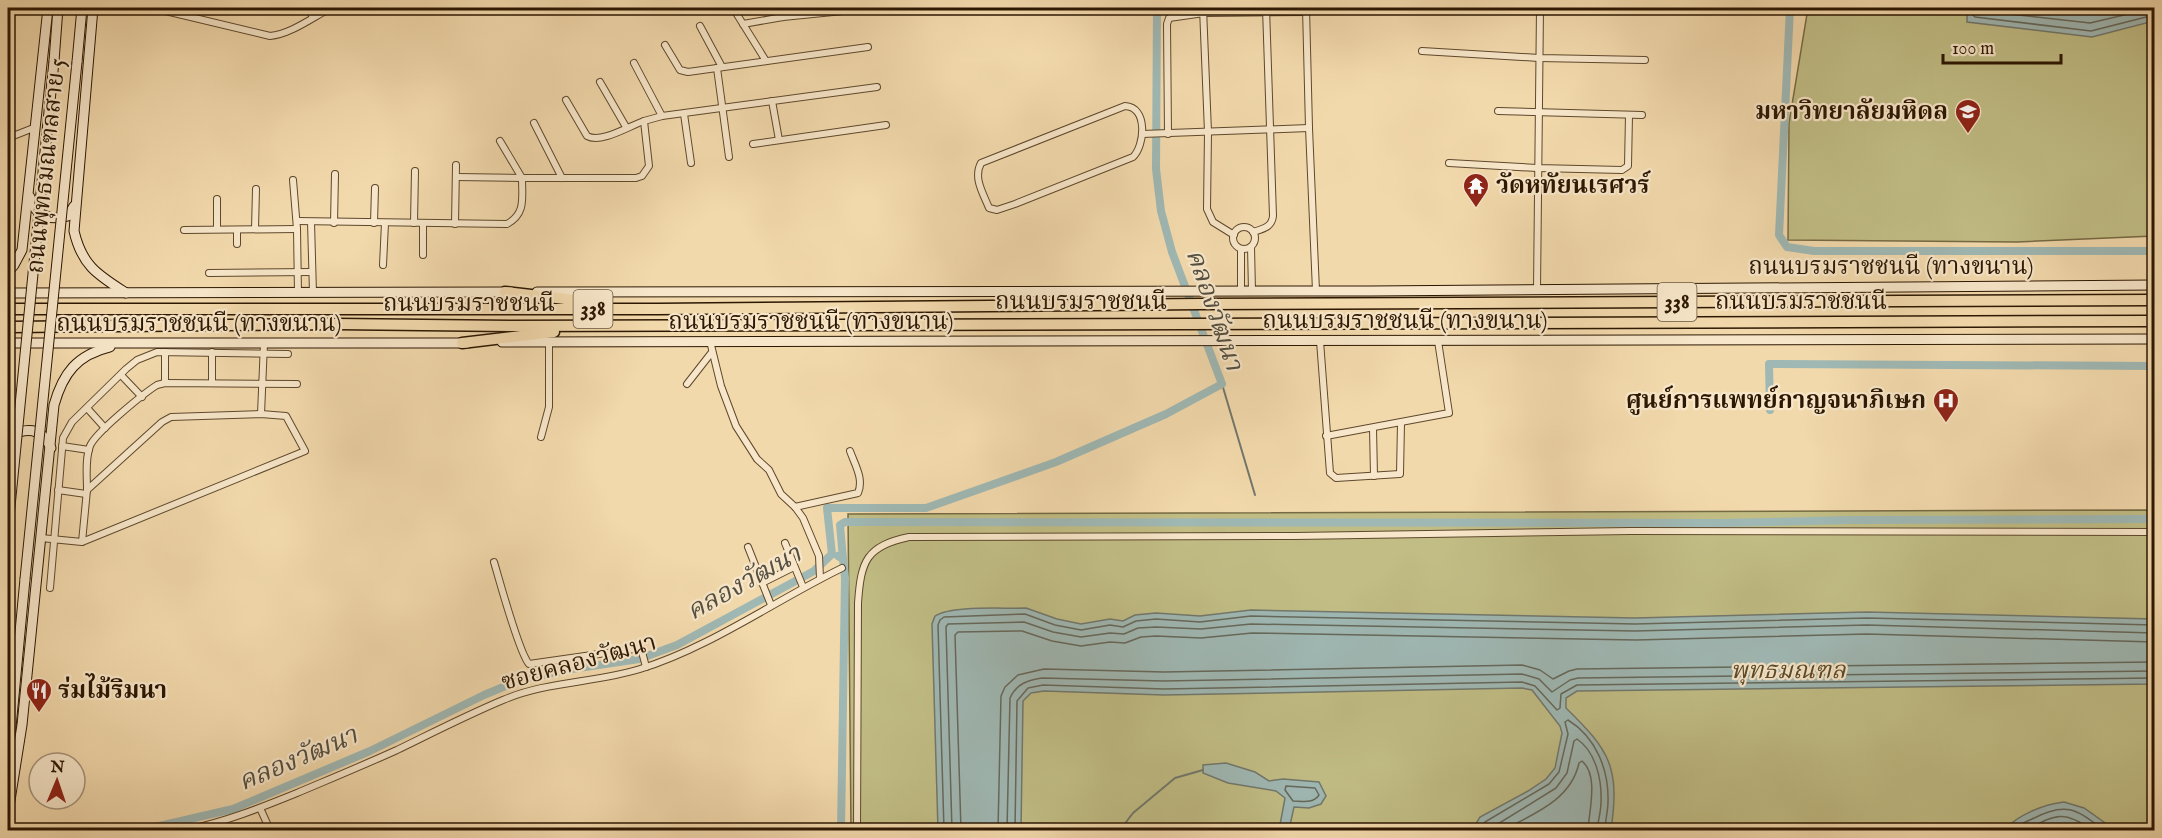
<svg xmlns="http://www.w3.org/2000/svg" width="2162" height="838" viewBox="0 0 2162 838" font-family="'IM FELL English','Noto Serif Thai',serif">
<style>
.green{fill:#c1bd85;stroke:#766a44;stroke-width:1.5}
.water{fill:#9fb8b4;stroke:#71786d;stroke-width:1.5}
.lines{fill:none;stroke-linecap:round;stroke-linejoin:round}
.shore{stroke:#66685b;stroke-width:1.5}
.stream{stroke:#71786d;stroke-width:2}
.canal{stroke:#9fb8b4;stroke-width:8}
.street-casing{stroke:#5e482c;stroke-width:8}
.secondary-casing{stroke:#2c1702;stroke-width:11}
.highway-casing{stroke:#2c1702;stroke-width:13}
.street{stroke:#f7e6c9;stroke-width:6}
.secondary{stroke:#f7e6c9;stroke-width:9}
.highway{stroke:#f2d9ac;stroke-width:10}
.secondary-bridge-casing{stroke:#2c1702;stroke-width:11;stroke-linecap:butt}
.secondary-bridge{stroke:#f7e6c9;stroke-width:9}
.labels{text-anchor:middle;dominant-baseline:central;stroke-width:4.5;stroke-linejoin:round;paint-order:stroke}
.shield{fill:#f7e6c9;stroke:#69553e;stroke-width:1.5}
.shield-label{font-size:22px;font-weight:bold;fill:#2c1702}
.poi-label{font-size:24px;font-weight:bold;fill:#2c1702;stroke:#f7e6c9;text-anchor:end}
.street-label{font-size:24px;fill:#2c1702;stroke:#f7e6c9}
.park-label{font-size:24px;font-style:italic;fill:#594929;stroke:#f7e6c9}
.water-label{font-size:26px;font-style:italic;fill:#544f40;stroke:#f7e6c9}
</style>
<rect width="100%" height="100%" fill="#f2d9ac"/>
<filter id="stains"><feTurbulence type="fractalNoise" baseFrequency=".00333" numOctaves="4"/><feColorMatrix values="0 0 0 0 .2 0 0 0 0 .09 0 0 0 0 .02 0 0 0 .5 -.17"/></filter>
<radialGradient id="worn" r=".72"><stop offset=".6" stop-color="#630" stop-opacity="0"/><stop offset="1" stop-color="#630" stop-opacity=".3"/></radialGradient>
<g class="green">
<path d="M1808,8H2154V236L2017,242L1788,240L1789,123Z"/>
<path d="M2154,510V830H851L848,514Z"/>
</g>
<g class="water">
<path d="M1967,8H2154V21L2092,37L1967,22Z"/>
<path d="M1026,608L1057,619L1081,624L1110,619L1123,621L1135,615L1156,613L1200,616L1251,610L1635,618L1867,612L2154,619V684L1577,691L1566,698V708C1610,751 1620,767 1611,830H1472L1480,817L1528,791L1546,779L1555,768L1562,733L1560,726L1532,690L1522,688L1164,695L1044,691L1031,693L1023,701L1021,830H938L932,624L935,616C951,605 1004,609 1026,608Z"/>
<path d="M1226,763L1255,772L1269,781L1283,779L1319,782L1326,796L1321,804L1309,808L1294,807L1289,830H1279L1285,798L1276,791L1228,783L1203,773V765Z"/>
<path d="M2064,802L2084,808L2115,830H2004C2018,815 2044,804 2064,802Z"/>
</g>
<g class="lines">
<g class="shore">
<path d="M1973,8V15L1975,17L2091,31L2154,15"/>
<path d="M1981,8L1983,11L2090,23L2154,8"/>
<path d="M2033,8L2090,14L2116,8"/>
<path d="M1286,786L1315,788L1319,795C1313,804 1302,801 1293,801L1285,790Z"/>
<path d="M944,830L938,625L940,620L944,617L1025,614L1055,625L1081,630L1110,625L1123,627L1136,621L1156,619L1200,622L1251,616L1635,624L1867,618L2154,625"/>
<path d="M952,830L946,627L948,624L1024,622L1053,632L1081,637L1110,633L1124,634L1138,628L1156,627L1201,629L1251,624L1635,631L1867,625L2154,633"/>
<path d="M961,830L955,635L958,632L1022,631L1052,641L1081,646L1110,642L1125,643L1141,637L1156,636L1201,638L1252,633L1636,640L1867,634L2154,642"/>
<path d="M998,830L1001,696L1005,687L1018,675L1044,669L1164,672L1522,665L1540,670L1553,679L1569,671L1577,669L2154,662"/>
<path d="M1007,830L1010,698C1016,684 1028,680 1042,678L1164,681L1522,674L1539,679L1552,692L1570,680L1578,678L2154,671"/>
<path d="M1015,830L1017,701L1028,688L1043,685L1164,689L1522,682L1535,686L1557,710L1560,708L1561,694L1577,685L2154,678"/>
<path d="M1479,830L1485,822L1549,784L1559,772L1568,734L1565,722L1568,720C1596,737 1609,770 1608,802C1608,811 1605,821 1605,830"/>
<path d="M1488,830L1556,788L1567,773L1574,741L1577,739C1596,752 1602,780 1601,802C1601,812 1598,821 1597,830"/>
<path d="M1503,830C1534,814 1571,800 1579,763L1582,761C1599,775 1589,811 1588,830"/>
<path d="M2012,830C2018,825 2025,822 2032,819C2066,801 2076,809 2104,830"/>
<path d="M2026,830C2055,815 2063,809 2092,830"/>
</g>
<g class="stream">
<path d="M1222,384L1255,495"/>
<path d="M1120,830L1133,813L1175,778L1203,770"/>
</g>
<g class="canal">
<path d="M1790,8L1779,235L1787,247L1814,251H2154"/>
<path d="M1770,410L1769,364L2154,366"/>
<path d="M838,556L843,559L845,578L841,830"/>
<path d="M843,559L840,525L845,522H857L1722,523L1852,520L2154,519"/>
<path d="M142,830L233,809L370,751L484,695L520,680L565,670L639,659L677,645L814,571L832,554L827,508H926L1056,462L1166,414L1222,384L1172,252L1161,211L1156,169L1157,8"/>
</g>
<defs>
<g id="street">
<path d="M153,8L270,36C291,34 313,17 331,8"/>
<path d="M308,8L313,17"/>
<path d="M733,8L766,61"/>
<path d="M777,8L783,17"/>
<path d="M1203,8L1208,132L1207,209L1213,222L1234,235"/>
<path d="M1306,8L1309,128L1316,291"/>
<path d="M743,24L783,17L843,11"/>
<path d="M700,26L722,67"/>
<path d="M665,45L680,70L688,72L868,47"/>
<path d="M1422,51L1539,58L1645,60"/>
<path d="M634,63L662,116"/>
<path d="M717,68L729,157"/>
<path d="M600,82L626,127"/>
<path d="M566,100L587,136C601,144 629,126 644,121"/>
<path d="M772,101L779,140"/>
<path d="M1125,106C1148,107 1145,145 1133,157L1015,204L997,210L989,208C983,193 973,178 981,163Z"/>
<path d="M1498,111L1642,115"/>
<path d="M684,114L691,163"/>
<path d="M534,123L562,178"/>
<path d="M1142,134L1309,128"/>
<path d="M1168,134L1167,24L1169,18L1204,13L1306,12"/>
<path d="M8,138L36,127"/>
<path d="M500,141L522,178"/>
<path d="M753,144L886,125"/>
<path d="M1449,163L1537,168L1622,170L1628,166L1629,115"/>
<path d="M456,177L522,178"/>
<path d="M293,180L297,229L298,293"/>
<path d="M217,199V229"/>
<path d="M297,221L507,224C526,214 522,198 522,178H636L642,176L649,166L644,121L662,116L877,87"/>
<path d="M311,222L313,293"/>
<path d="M334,223L335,174"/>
<path d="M374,223L375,188"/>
<path d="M414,223L415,171"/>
<path d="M455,224L456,165"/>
<circle cx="1244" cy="238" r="11"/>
<path d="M255,229L256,189"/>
<path d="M184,230L297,229"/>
<path d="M1253,232C1263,229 1272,227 1273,216L1266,8"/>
<path d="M237,244V230"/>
<path d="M1251,247L1252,291"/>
<path d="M1241,249V291"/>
<path d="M423,255V223"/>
<path d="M383,265L385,223"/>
<path d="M209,273L312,272"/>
<path d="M1537,289L1540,8"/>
<path d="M710,341L721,386L736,426L757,459L769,470L781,494L795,507L803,518L819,556L820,578"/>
<path d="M1320,341L1330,473L1336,478L1400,474L1401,423"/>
<path d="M165,352V383"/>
<path d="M212,352V383"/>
<path d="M121,375L142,397"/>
<path d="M687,384L712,352"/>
<path d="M87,408L105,428"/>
<path d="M261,414L264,343"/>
<path d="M1373,428L1374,476"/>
<path d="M1326,436L1449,413L1438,341"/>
<path d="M541,437L549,407V342"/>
<path d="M62,446L89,450"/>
<path d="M58,490L86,494"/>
<path d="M87,490C87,476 85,459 90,446C95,433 143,394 157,385L165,383L297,384"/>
<path d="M795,507L858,493C864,479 855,465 850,451"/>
<path d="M41,538L82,542L305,451L286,416L261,414L171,417L162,422L87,490L82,542"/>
<path d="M785,543L803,587"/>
<path d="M748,547L771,605"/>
<path d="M494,562C500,582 519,653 529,664L641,648L646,667"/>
<path d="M762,583L794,567"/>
<path d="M50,588L63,438L72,422L126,369L137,360L157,352L288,354"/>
<path d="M260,808L270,830"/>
<path d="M186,830C225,822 260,808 297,793C330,779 364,765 397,750C432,733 467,715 503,700C547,681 595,683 640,669C709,648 776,600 842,568"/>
<path d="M857,830L858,603C861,561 866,546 909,537L1295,536L1631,531L2154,532"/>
</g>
<g id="secondary">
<path d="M93,8L74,231C82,266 98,275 126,293"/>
<path d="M54,61L58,8"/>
<path d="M77,62L82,8"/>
<path d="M30,197C35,216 49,221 68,216L74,206"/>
<path d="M8,272L14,265L22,250L48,8"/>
<path d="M537,292L1371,291L2154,285"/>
<path d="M8,293L511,292"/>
<path d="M502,342L2154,339"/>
<path d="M8,343H467"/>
<path d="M8,436C26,428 41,426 51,448"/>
<path d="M8,759L25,579"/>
<path d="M8,813L22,725L54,405C63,373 77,355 110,347"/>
</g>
<g id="highway">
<path d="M505,292L600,303"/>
<path d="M8,309H658L1200,304L2154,300"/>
<path d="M8,327L337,324L510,326L2154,321"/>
<path d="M462,343L554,332"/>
</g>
</defs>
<use href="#street" class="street-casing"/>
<use href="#secondary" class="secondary-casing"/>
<use href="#highway" class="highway-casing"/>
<use href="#street" class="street"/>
<use href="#secondary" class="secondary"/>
<use href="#highway" class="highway"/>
<defs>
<g id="secondary-bridge">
<path d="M8,527L54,61"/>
<path d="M25,579L77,62"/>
</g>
</defs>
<use href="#secondary-bridge" class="secondary-bridge-casing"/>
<use href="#secondary-bridge" class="secondary-bridge"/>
</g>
<defs>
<symbol id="university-pin" viewBox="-11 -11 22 30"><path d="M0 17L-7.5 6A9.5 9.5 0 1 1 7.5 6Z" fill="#8f2418" stroke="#f7e6c9"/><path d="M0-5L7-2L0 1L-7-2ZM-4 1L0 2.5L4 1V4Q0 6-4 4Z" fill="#fff"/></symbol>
<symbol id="temple-pin" viewBox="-11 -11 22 30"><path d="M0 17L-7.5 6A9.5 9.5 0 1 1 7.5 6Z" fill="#8f2418" stroke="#f7e6c9"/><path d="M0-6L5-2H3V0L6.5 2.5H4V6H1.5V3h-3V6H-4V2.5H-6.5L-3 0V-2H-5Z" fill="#fff"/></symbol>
<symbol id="hospital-pin" viewBox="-11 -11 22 30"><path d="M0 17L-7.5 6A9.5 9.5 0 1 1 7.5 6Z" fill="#8f2418" stroke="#f7e6c9"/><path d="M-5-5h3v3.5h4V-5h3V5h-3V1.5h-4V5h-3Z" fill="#fff"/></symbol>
<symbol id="restaurant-pin" viewBox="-11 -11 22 30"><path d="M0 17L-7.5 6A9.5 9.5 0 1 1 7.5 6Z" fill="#8f2418" stroke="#f7e6c9"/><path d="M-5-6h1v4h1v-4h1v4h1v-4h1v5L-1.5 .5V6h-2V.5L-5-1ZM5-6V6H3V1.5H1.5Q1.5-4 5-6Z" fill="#fff"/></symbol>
</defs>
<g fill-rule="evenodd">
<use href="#university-pin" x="1953" y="97" width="30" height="40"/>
<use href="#temple-pin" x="1461" y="171" width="30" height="40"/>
<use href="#hospital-pin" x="1931" y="386" width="30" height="40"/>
<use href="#restaurant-pin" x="24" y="676" width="30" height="40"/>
</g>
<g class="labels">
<g class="shield">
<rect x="1657.5" y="283" width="39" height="38" rx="4.5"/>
<rect x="573.5" y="290" width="39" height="38" rx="4.5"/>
</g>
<g class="shield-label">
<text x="1677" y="302">338</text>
<text x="593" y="309">338</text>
</g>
<g class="poi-label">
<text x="1948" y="112">มหาวิทยาลัยมหิดล</text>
<text x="1496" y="186" text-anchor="start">วัดหทัยนเรศวร์</text>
<text x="1926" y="401">ศูนย์การแพทย์กาญจนาภิเษก</text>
<text x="58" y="691" text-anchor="start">ร่มไม้ริมนา</text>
</g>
<g class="street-label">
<text transform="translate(47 166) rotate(-84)">ถนนพุทธมณฑลสาย 5</text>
<text x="1891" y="267">ถนนบรมราชชนนี (ทางขนาน)</text>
<text x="1081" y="302">ถนนบรมราชชนนี</text>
<text x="1801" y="302">ถนนบรมราชชนนี</text>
<text x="469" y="304">ถนนบรมราชชนนี</text>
<text x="1405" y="321">ถนนบรมราชชนนี (ทางขนาน)</text>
<text x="811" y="322">ถนนบรมราชชนนี (ทางขนาน)</text>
<text x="199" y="324">ถนนบรมราชชนนี (ทางขนาน)</text>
<text transform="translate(579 663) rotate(-15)">ซอยคลองวัฒนา</text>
</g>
<g class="park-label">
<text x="1788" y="671">พุทธมณฑล</text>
</g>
<g class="water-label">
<text transform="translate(1214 310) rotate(71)">คลองวัฒนา</text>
<text transform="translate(744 583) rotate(-29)">คลองวัฒนา</text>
<text transform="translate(298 759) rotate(-23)">คลองวัฒนา</text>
</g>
</g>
<rect width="2162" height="838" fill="none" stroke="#f2d9ac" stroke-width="30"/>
<rect x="9" y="9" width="2144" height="820" fill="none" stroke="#2c1702" stroke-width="3"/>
<rect x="15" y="15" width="2132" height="808" fill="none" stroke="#2c1702" stroke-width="1.5"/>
<g transform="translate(57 781) rotate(2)"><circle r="28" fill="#f7e6c9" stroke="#a69379" stroke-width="1.5"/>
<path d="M0-4.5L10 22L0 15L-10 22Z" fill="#8f2418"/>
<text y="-9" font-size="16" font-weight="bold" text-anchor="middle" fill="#2c1702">N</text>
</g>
<path d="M1943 54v9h118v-9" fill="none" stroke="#2c1702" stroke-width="3"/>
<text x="1952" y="54" font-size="18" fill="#2c1702" stroke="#f7e6c9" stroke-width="4.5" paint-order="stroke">100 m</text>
<rect width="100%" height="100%" filter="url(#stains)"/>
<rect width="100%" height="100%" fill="url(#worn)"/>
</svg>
